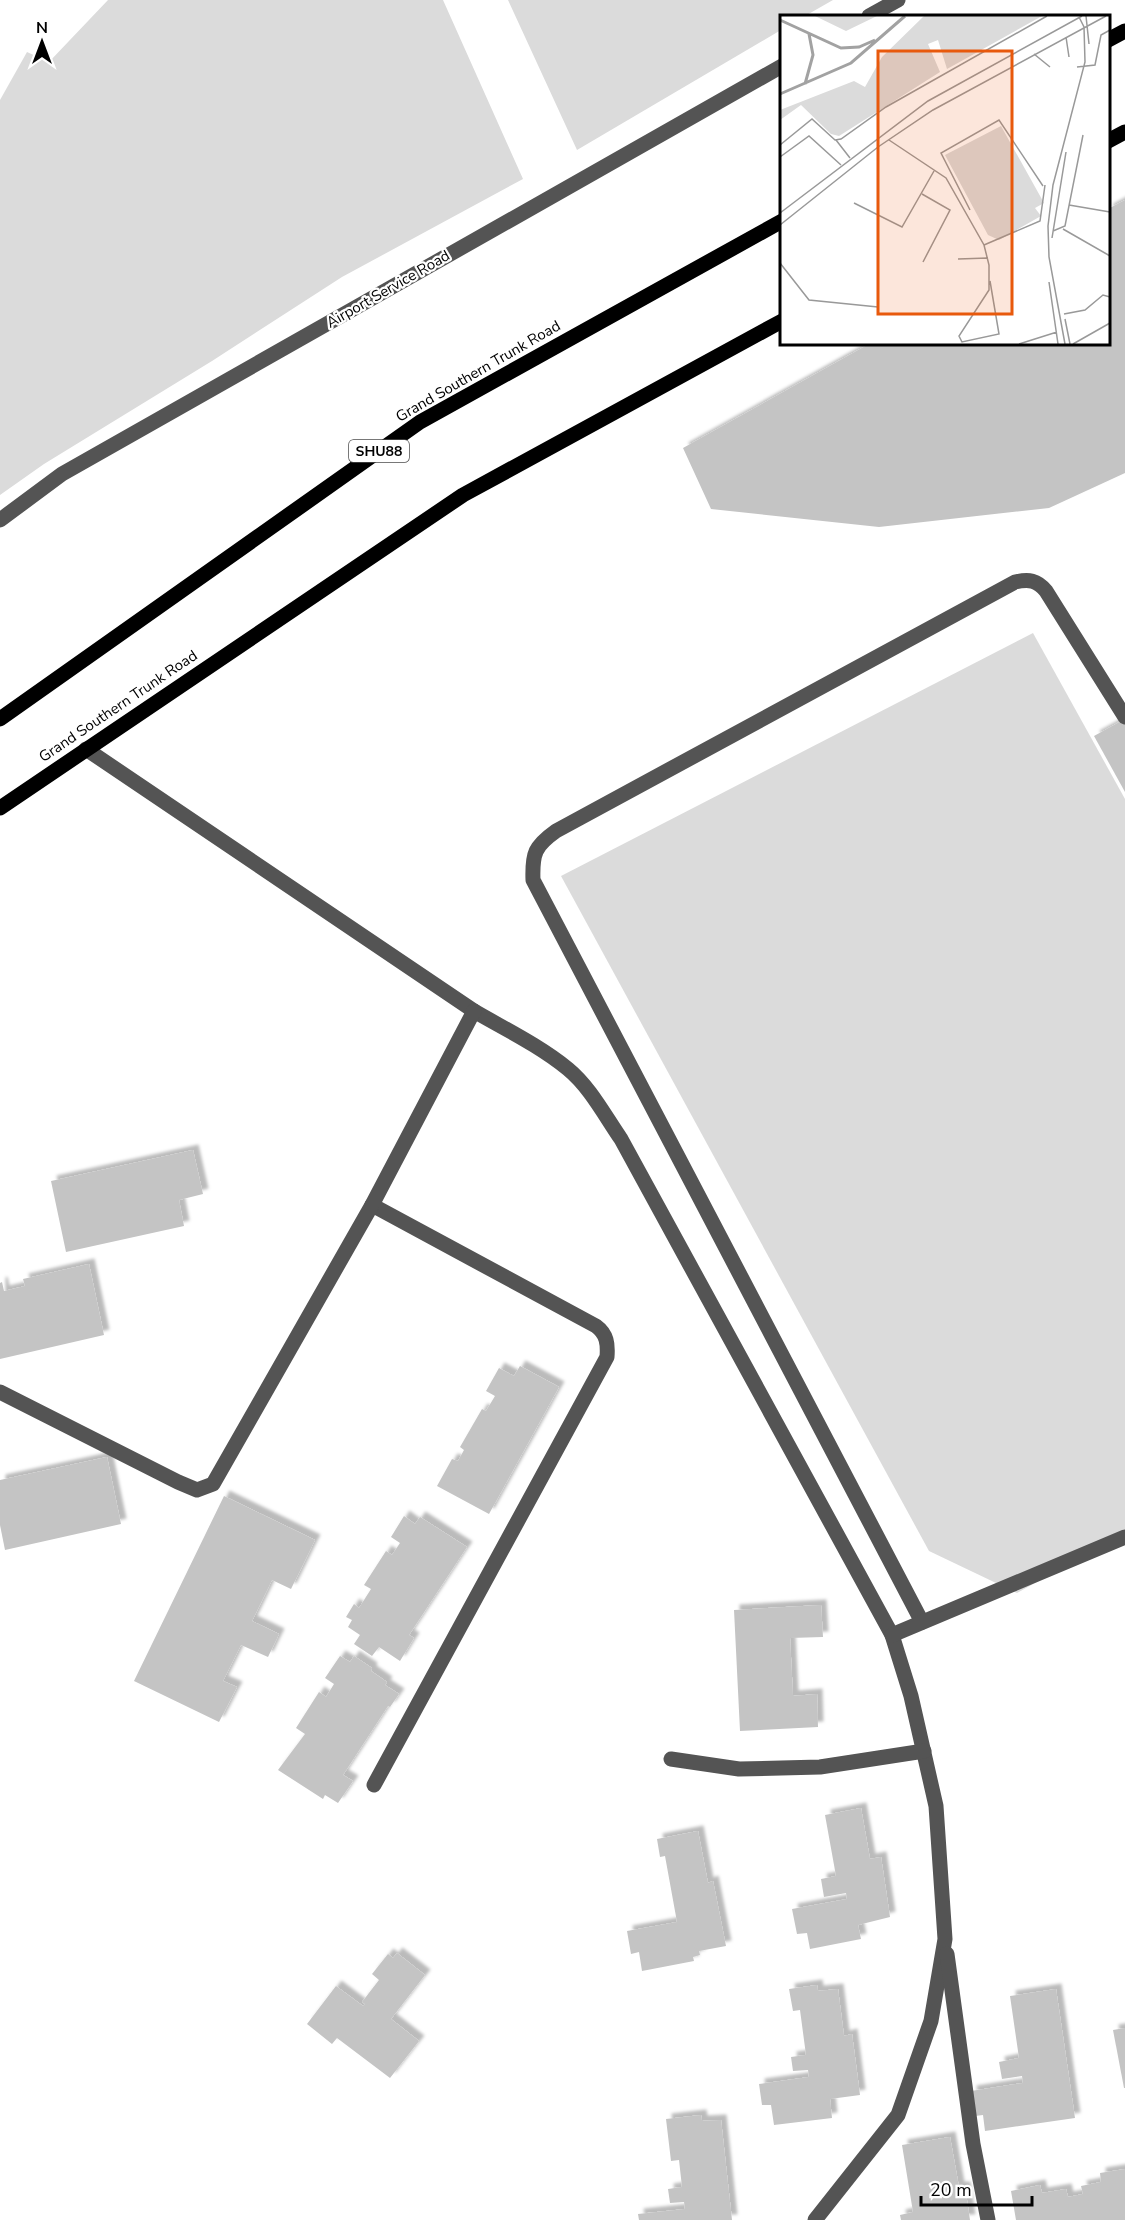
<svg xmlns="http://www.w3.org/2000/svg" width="1125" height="2220" viewBox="0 0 1125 2220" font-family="'Nunito Sans',sans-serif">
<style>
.green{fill:#dbdbdb}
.building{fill:#c4c4c4;filter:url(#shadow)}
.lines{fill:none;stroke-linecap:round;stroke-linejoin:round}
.minor{stroke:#545454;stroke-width:15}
.major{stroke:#000;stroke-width:15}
.labels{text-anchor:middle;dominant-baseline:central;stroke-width:4.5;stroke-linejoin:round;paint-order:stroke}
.shield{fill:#fff;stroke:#4c4c4c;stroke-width:1.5}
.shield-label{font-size:14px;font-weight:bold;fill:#000}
.street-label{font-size:15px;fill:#000;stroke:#fff}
.inset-river{fill:none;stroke:#a2a2a2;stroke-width:3}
.inset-road{fill:none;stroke:#999;stroke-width:1.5}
.view{fill:#e8590c;fill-opacity:0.15;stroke:#e8590c;stroke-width:3}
.inset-edge{fill:none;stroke:#000;stroke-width:3}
</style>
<defs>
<filter id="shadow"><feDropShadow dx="5.5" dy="-5.5" stdDeviation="1.5" flood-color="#0004"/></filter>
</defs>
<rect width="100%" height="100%" fill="#fff"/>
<g class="green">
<path d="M108,0H443L523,179L342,277L212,361L44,464L0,495V100L27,52L49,62Z"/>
<path d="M508,0H833L805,16H782L781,30L577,150Z"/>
<path d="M1033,633L1125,799V1533L1017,1593L929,1551L561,876Z"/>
</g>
<g class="building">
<path d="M1125,200V473L1049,508L879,527L711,509L683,448L869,344H1108V209Z"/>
<path d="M1125,719V792L1094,736Z"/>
<path d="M193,1150L203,1194L179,1200L184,1226L66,1252L51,1181Z"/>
<path d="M89,1264L104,1335L0,1359V1283L2,1282L4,1291L25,1286L23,1279Z"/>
<path d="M520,1366L559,1387L489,1514L437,1486L452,1459L458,1461L464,1450L460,1447L482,1409L486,1411L495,1396L486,1391L499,1368L514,1376Z"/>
<path d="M107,1457L121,1524L5,1550L0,1525V1480Z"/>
<path d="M224,1496L315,1540L291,1589L272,1580L252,1621L279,1634L268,1657L241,1645L223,1681L237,1687L219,1722L134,1681Z"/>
<path d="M404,1516L415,1524L420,1517L467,1547L409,1635L414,1638L400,1661L379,1647L372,1656L354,1644L360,1635L348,1627L352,1620L346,1617L354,1604L359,1608L371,1589L364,1585L386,1551L392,1555L400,1543L391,1537Z"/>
<path d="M821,1605L823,1637L790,1638L793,1696L817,1694L818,1727L740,1731L734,1610Z"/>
<path d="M340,1656L350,1662L354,1656L372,1668L371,1671L387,1682L385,1685L399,1694L390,1707L388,1706L343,1775L353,1781L338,1803L325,1795L323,1799L278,1770L305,1734L296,1728L319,1692L326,1697L334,1684L325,1678Z"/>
<path d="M861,1808L870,1859L881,1857L890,1917L858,1925L861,1939L810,1949L807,1933L797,1934L792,1909L847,1899L846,1893L824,1897L821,1879L836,1876L825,1815Z"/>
<path d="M698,1831L708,1883L713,1881L726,1946L699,1951L700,1955L693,1957L694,1961L642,1971L639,1952L631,1954L627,1931L677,1922L665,1856L660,1857L657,1839Z"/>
<path d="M397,1953L425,1975L391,2019L419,2041L390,2078L337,2038L332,2044L307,2024L336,1986L363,2006L365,2004L362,2002L379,1980L372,1974L388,1954L393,1958Z"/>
<path d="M817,1985L818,1991L838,1989L844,2036L852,2034L860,2095L830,2099L832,2118L774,2125L771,2105H762L759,2084L809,2077L808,2070L793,2071L791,2057L806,2055L800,2010L793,2011L789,1989Z"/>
<path d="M1056,1989L1075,2118L985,2131L983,2115L975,2116L971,2091L1023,2083L1022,2076L1002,2079L999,2062L1019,2058L1010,1996Z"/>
<path d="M1125,2028V2088H1124L1113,2030Z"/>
<path d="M701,2115L702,2121L721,2120L732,2220H639L638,2214L685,2209L684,2202L670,2203L668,2189L682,2187L679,2160L671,2161L666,2119Z"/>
<path d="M950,2137L959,2187H965L970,2220H901L900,2215L913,2212L902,2145Z"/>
<path d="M1125,2169V2220H1016L1011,2191L1040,2185L1042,2193L1066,2189L1068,2197L1083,2194L1081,2186L1101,2182L1100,2173Z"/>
</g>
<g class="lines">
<g class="minor">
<path d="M869,16L898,0"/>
<path d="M0,520L62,474L782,66"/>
<path d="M86,749L474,1011C505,1029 540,1046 568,1069C590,1087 605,1116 621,1139L892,1635L911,1696L936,1806L945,1939L931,2021L898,2115L815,2220"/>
<path d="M372,1205L596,1326C607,1334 608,1344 607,1357L374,1785"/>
<path d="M0,1392L178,1482L197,1490L213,1484L372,1205L474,1011"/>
<path d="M922,1622L533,880C532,853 535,846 556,831L1015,582C1029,579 1037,580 1046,591L1125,717"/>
<path d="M892,1635L1125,1537"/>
<path d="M671,1759L739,1769L820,1767L924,1751"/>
<path d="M947,1954L973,2144L988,2220"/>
</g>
<g class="major">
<path d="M1108,40L1125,31"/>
<path d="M1108,141L1125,132"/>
<path d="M0,719L420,422L782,221"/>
<path d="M0,808L463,495L782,321"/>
</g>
</g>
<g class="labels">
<rect class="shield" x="349" y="440" width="60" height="22" rx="4.5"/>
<g class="shield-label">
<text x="379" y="451">SHU88</text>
</g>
<g class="street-label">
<text transform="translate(388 289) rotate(-30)">Airport Service Road</text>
<text transform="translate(478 371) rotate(-30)">Grand Southern Trunk Road</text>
<text transform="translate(118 706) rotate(-34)">Grand Southern Trunk Road</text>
</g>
</g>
<g transform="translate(780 15)">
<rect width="330" height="330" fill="#fff"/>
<path d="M35,1H97L66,16ZM144,1H262L167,54L158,25L148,29L160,57L59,121L51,119L21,90L0,105V95L74,66L85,72L102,42ZM221,111L264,188L255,193L261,201L219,225L208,220L165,140Z" fill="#dbdbdb"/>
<path class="inset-river" d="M0,5L61,33L79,32L95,25M25,69L33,40L29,19M0,79L71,48L125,1"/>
<path class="inset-road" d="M306,1L309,29M286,22L289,42M254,39L270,52M297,52L315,50L321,20L330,15M56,125L70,143M109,125L166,163L204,230L209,250V275L179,321L182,327L219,319L210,266M0,130L32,104L55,125L61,124L106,92L267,1M0,142L29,121L61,150M142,179L170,195L143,247M74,188L122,212L154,156M289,190L330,197M190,195L161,138L219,105L263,171M0,198L148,86L302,1M0,210L98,132L153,95L326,1M283,214L330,241M273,216L285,211L303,120M272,223L286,137M204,230L260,206L265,170M178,244L208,243M0,248L29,285L98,292M269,267L278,329M284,299L305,295L323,280L330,282M285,304L290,329M239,329L277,317M285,329L269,242L268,211L273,170L305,47L304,12L299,2M293,329L330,308"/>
<path class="view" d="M98,36H232V299H98Z"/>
<rect width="330" height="330" class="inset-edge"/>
</g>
<g transform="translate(42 42)" stroke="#ffffff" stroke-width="4.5" paint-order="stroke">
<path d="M0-4.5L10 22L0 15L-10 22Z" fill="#000000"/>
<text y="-9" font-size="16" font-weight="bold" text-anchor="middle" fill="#000000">N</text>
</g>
<path d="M921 2196v9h111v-9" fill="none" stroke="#000000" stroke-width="3"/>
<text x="930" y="2196" font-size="18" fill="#000000" stroke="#ffffff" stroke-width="4.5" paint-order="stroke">20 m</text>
</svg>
